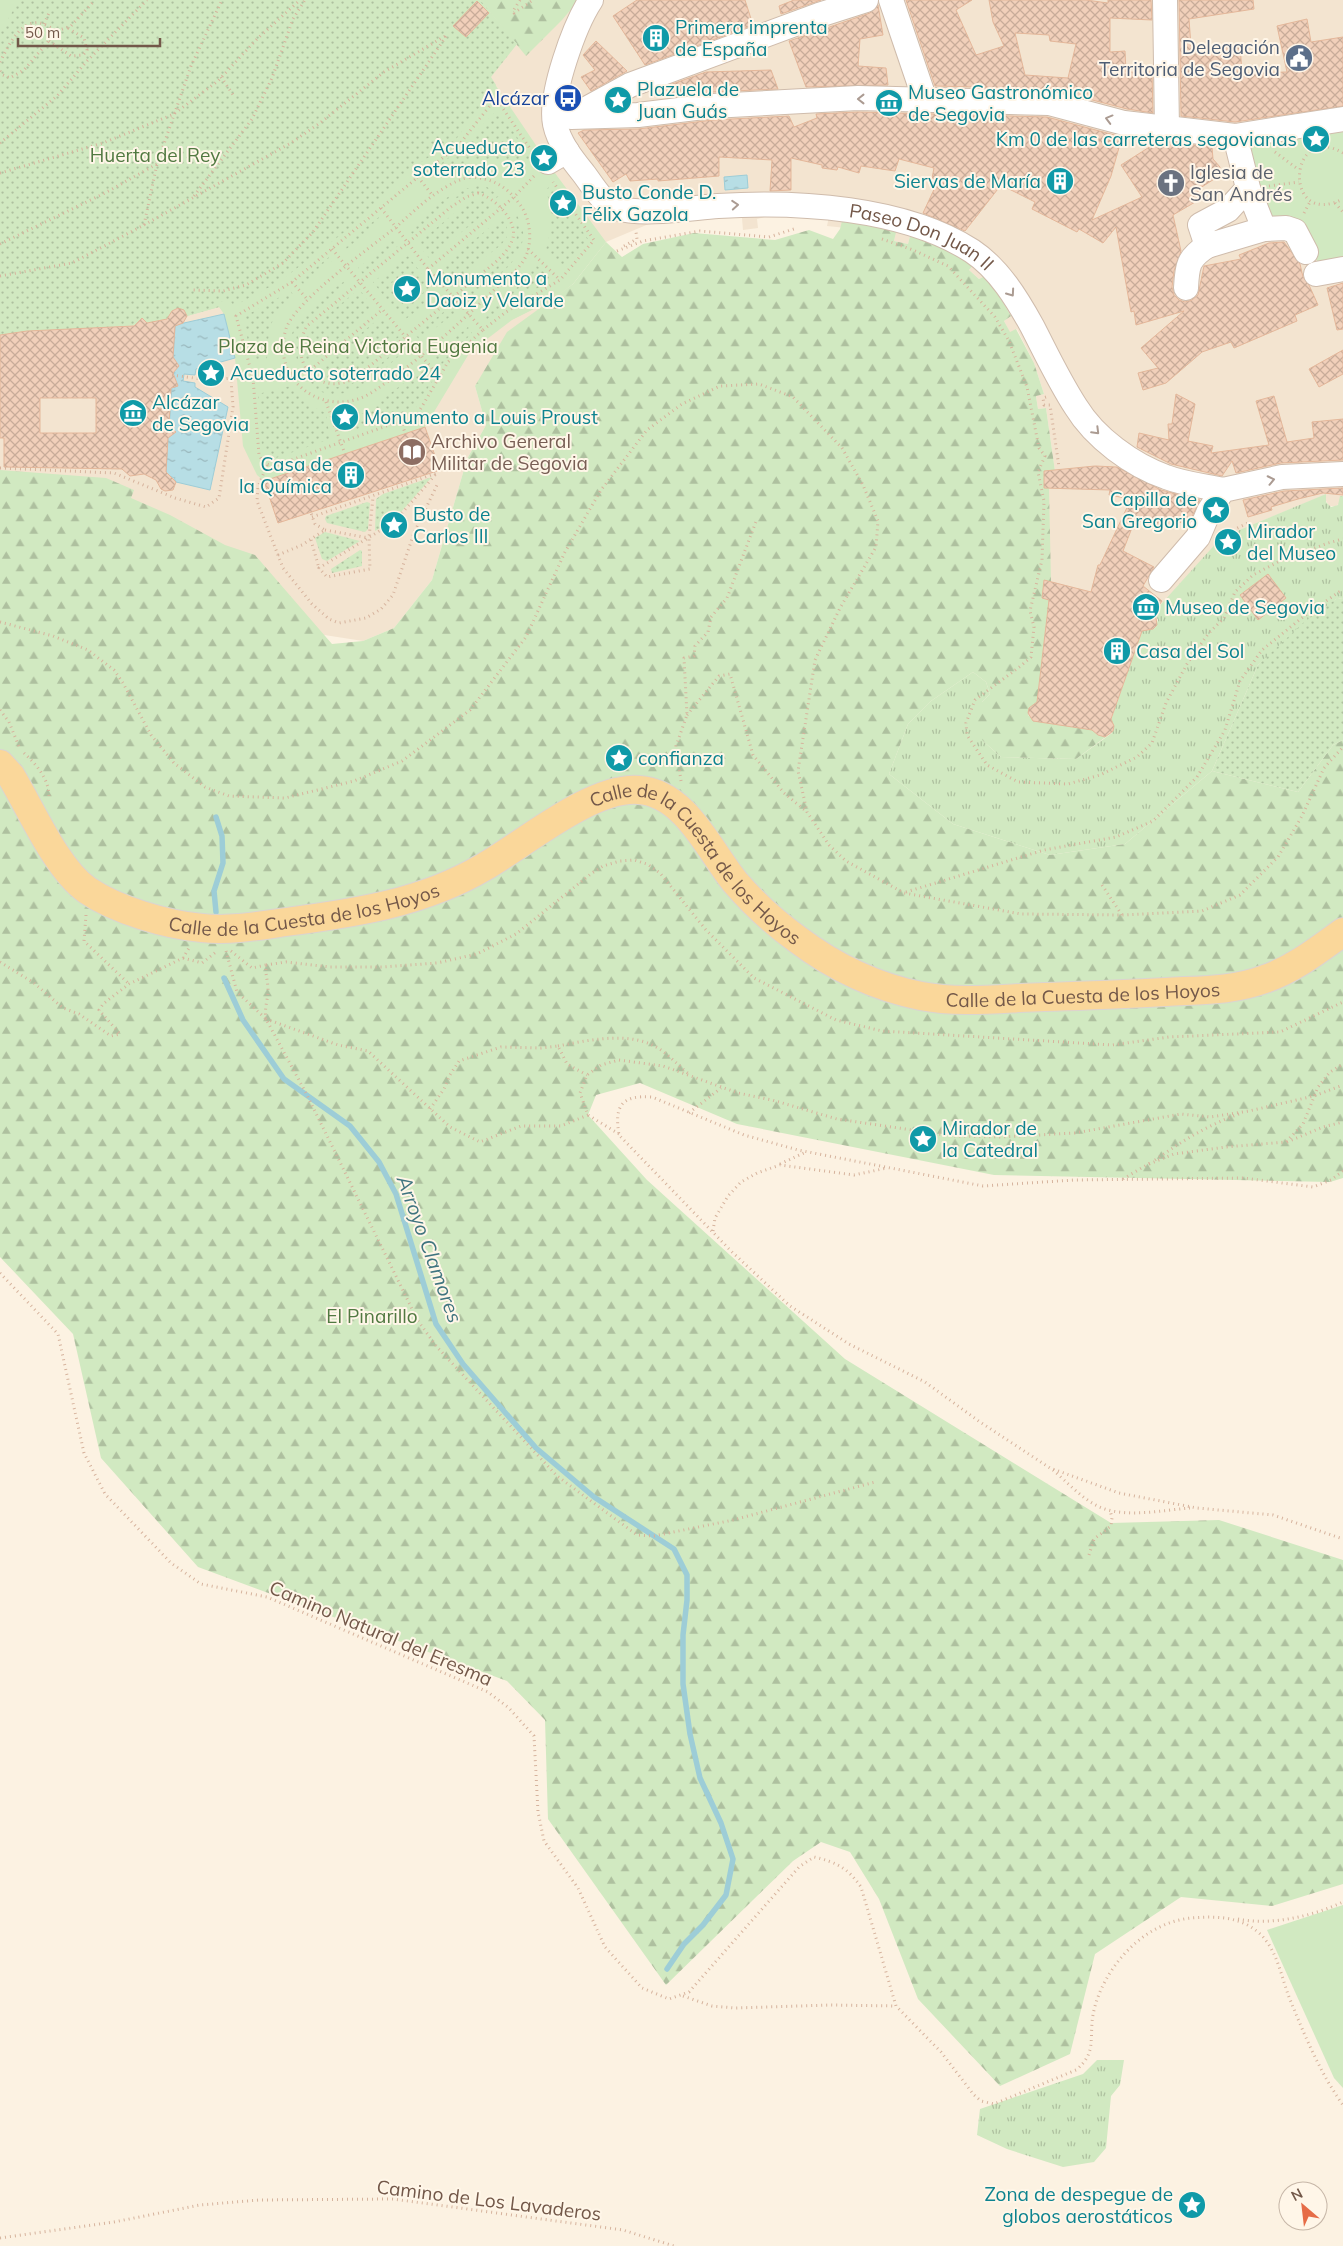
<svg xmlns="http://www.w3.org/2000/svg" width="1343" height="2246" viewBox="0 0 1343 2246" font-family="Mulish,sans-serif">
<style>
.residential{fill:#f3e4d0}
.grass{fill:url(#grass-tufts)}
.forest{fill:url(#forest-firs)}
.park{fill:#d1e9c1}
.garden{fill:url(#garden-dots);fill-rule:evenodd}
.water{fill:url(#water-ripples);stroke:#9dcdd7}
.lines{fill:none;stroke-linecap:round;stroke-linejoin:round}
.stream{stroke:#9dcdd7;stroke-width:5.5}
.building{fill:url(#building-cross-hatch);stroke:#e4b79a;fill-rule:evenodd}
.minor-casing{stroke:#cfbcac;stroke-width:26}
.major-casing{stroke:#dbd4d0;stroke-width:30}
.path{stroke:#d6b39d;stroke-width:3;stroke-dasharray:1 4;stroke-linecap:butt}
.minor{stroke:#fff;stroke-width:24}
.major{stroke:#fad79a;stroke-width:28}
.oneway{stroke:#ab9b92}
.labels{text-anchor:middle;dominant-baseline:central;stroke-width:4;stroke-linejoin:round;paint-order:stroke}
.culture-label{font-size:19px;fill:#0d838f;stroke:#fff6e8;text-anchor:start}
.service-label{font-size:19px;fill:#4e5e75;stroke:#fff6e8;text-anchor:end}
.transit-label{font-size:19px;fill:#164399;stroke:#fff6e8;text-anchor:end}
.park-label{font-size:19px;fill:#517941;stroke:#fff6e8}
.worship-label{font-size:19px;fill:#5b616d;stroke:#fff6e8;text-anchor:start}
.street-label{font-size:19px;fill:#735849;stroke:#fff6e8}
.education-label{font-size:19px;fill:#785e54;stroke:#fff6e8;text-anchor:start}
.water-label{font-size:20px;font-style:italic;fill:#3f747f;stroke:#fff6e8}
</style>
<defs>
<pattern id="grass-tufts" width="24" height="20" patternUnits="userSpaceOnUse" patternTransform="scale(1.25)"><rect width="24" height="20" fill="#d1e9c1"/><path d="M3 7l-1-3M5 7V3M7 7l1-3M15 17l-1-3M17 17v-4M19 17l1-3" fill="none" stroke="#aec09f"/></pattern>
<pattern id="forest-firs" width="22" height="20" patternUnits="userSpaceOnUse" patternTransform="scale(1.25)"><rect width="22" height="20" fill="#d1e9c1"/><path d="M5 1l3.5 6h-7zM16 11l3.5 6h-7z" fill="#aec09f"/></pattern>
<pattern id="garden-dots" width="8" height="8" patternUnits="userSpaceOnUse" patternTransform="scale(1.25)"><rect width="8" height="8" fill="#d1e9c1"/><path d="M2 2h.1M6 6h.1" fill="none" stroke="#aec09f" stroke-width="1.8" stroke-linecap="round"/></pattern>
<pattern id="water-ripples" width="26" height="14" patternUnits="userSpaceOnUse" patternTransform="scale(1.25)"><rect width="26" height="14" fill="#b7dee5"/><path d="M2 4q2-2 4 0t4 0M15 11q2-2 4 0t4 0" fill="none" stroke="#99b7bc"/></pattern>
<pattern id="building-cross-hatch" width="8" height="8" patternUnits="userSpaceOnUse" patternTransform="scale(1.25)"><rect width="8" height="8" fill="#f1d0ba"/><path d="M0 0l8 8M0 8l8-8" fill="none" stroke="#c8ac99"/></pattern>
</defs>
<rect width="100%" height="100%" fill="#fcf2e2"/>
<path class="residential" d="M480,0H1343V496H1341L1340,503L1336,506H1329L1325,499V495L1232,533L1237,542L1224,550L1218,541L1156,616L1157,624L1155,628L1147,630L1111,720L1114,729L1110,735L1102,737L1096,733L1033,721L1028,715V710L1032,705L1037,703L1049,600L1042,598L1048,488L1044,487V471H1055L1046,408L1038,409L1036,395L1044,394L1034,363L1017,329L1010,333L1004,321L1011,316L987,275L979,279L969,270L975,263L910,236L908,244L894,241L895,233L827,226L829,216L784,212L757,219L758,228L743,230L742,218H663L606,242L573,283L475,386L486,425L467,459L432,580L394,628L363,641L0,584V335L137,322L140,320L170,314L178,308L184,310L187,315L490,77L517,44Z"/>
<g class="grass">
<path d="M1326,494V502L1331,507L1338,505L1340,496H1343V598L1336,599L1258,665L1212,771L1125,844L1050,855L953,824L889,774L908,724L931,701L973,672L986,682L990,694L982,702L983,741L1001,757L1076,759L1112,733L1114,726L1111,720L1143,628L1149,630L1155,628L1158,620L1154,612L1219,540L1224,550L1237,543L1232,533Z"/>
<path d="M1097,2060H1124L1120,2085L1111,2096L1106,2148L1094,2162L1063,2167L1007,2149L977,2135L980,2109L1083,2074Z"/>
</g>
<g class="forest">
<path d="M480,0H579L562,20L526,56Z"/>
<path d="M842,221L862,222L896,232L894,241L908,244L910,236L956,250L975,263L969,270L979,279L987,275L1011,316L1004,321L1010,332L1016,329L1034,363L1044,394L1036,396L1038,409L1046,408L1055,471H1044V487L1049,488L1051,582L1044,581L1042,598L1049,600L1037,703L1029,708L1028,715L1036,722L1042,721L1094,730L1100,736H1107L1076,759L1001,757L983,741L975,723L982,702L990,694L986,682L973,672L931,701L908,724L889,774L953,824L1050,855L1125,844L1212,771L1298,792L1333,745L1343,740V1178L1330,1182L994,1175L737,1124L640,1083L596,1095L588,1115L647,1180L845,1359L1111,1523L1219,1520L1343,1560V1884L1272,1906L1181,1897L1095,1954L1070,2054L1000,2086L918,1999L879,1899L850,1852L821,1842L793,1861L666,1985L548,1819L545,1720L507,1681L198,1567L101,1458L73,1334L0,1257V470L106,478L134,490L131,498L170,515L225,545L255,555L332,644L363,641L394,628L432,580L467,459L486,425L475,386L507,332L573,284L606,242L622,257L643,244L694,233L775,240L809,230L833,239L840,229Z"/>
</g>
<g class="park">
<path d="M0,0H480L517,44L490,77L552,169L606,242L573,284L552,300L512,320L470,352L425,427L264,481L257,475L243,446L235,358L224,314L219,307L187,316L184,310L178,308L172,311L170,318L147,323L140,320L137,325L0,335Z"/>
<path d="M1343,132V264L1320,267L1299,223L1268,224L1247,145Z"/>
<path d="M1343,1905V2088L1334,2078L1267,1930Z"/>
</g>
<g class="garden">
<path d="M19,0H480L517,44L491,77L496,85L454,142L418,164L390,189L364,217L279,282L234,306L231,302L226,299L221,302L219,307L187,316L184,310L178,308L172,311L170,318L147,323L140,320L137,325L0,335V33Z"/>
<path d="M498,109L532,159L524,163C484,155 465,159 430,178L427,175L458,150Z"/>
<path d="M478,186L487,187L499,196L495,199C466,177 434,216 412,234L409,229C430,211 449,190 478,186Z"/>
<path d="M550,186L588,239L565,268L545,253C552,227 554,217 546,190Z"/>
<path d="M478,199H483L493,207L429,258L417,244L469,201Z"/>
<path d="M517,215C519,220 523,226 523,231C526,262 488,283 467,300L464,295C480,280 520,255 517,230C517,227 514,222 513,219Z"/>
<path d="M379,217L381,220L344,251L341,247Z"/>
<path d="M501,218L507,224V237L501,245L450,284L438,270Z"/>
<path d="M394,239L399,245L363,274L358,268Z"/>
<path d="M408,256L438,295L403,321L373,282ZM407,271L424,292L406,307L389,285Z"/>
<path d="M329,257L332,261L304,285L300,281Z"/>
<path d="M536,265L553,280L502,307L486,320L483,316L520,285Z"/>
<path d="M347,279L351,282L305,322L298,335V359L292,360C281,320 321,300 347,279Z"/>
<path d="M359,289L374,308L307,365L303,345L308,331Z"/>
<path d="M291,291L293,295C269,317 269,327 267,359L257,360L251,356L243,317Z"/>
<path d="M451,306L456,312L420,340L415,335Z"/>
<path d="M382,316L399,337L345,379H332L314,372Z"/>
<path d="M468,327L472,333L441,365L433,356Z"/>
<path d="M403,344L407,349C375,376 347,413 304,383L310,379C347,403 376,367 403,344Z"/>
<path d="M423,368L433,380L415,409L346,433L341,419L365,413Z"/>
<path d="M290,386L311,406L326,413L330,439L276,458H269L262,448L258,394Z"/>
<path d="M432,477L393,521L375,531L376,499L383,494Z"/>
<path d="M367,502L370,503L368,529L365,532L327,523L325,519L326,516Z"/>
<path d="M325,532L360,541L327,561L322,559L315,538Z"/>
<path d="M360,550L362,551V566L332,573L331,569Z"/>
<path d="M1343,598V740L1333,745L1298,792L1212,771L1258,665L1303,623L1336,599Z"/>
</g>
<g class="water">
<path d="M747,175L748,188L725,190L724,177Z"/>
<path d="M224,314L235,358L196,369L195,375L184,374L183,381L195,383V387L228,407L210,490L176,482L174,478L166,474L168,435L174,433L172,428H169L172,386L174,388L178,385L175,381L172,382V368L178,367V365L173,362L175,325Z"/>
</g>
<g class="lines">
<g class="stream">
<path d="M216,912L214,891L223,863L222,836L216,817"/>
<path d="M224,978L243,1020L284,1079L350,1126L379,1162L396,1194L436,1324L463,1364L536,1448L594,1497L674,1549L687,1575V1600L683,1635V1684L690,1734L700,1778L721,1823L733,1859L726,1895L703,1925L684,1944L667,1969"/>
</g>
</g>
<g class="building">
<path d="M637,0H745L753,25L645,65L613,16Z"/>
<path d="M794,0H821L781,14L779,6Z"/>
<path d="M906,0H972L956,10L976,55L1004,46L993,22L989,0H1086L1108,3V0H1151L1152,20L1110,18V52L1125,51L1126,72H1152L1153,113L1127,109L1050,89L935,86ZM1015,33L1049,35L1050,41L1076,44L1068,78L1025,75Z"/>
<path d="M1179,0H1253L1254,9L1189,19L1191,46L1240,45L1242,73L1287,72L1277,26L1307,19L1311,42L1343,37V106L1235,122L1181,116Z"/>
<path d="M477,1L489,13L466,37L453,26Z"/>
<path d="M878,5L883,35L860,39L858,66L886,68L888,85L806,87L789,41L870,13Z"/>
<path d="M596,41L627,71L591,91L581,77L595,70L583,55Z"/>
<path d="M771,70L778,89L711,92L667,98L661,88L706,72Z"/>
<path d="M858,112L1047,117L1122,137L1111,176L1092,220L1142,197L1121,165L1159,141L1212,147L1213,159L1220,167L1219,176L1197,190L1202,198L1173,215L1181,251L1174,271L1172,287L1174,295L1179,300L1185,302L1192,300L1198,295L1204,266L1241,259L1239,255L1269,243L1284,242L1300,264L1303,277L1309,285L1318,305L1295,315L1297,321L1234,348L1231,342L1202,352L1166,383L1143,390L1138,373L1158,368L1141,348L1184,311L1136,325L1134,311L1131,312L1116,227L1103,243L1079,229L1077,232L1032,209L1035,202L1001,185L965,231L923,213L938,181L932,178L934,168L899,159L895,171L861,166L859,173L838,167L837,170L822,168V165L791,158V190L770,191L772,160L719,157V176L658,181V179L630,181L626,174L613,182L578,133L584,130L638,129L713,120L789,116L794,127L817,118L816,114Z"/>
<path d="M1343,283V329L1337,330L1327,288Z"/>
<path d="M178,308L184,310L187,316L183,323L175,326L173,357L179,366L173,373L178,386L171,388L169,426L176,432L168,438L166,472L176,482L173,490L165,491L161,489L156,480L144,474L130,476L122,469L4,467V438H0V335L27,331L134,326L142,318L147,323L167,319L172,311ZM40,398H96V433H40Z"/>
<path d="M1343,350V374L1319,387L1309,369Z"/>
<path d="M1176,394L1195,404L1188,441L1213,446L1211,453L1269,445L1256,401L1274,396L1287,442L1314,438L1312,422L1343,419V460L1281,463L1236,473L1232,461L1222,476L1171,464L1137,447L1139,433L1169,440L1168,424H1172Z"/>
<path d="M425,427L440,470L278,523L264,481Z"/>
<path d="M1095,466L1117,467L1161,490L1200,500L1188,525L1170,519L1167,527L1135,520L1123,551L1154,567L1143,586L1162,601L1155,611L1157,625L1153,629L1142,631L1111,719L1114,726L1113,731L1105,737L1098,735L1092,730L1033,721L1028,713L1029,708L1037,702L1049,600L1042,598L1044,580L1091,592L1098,565H1100L1131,499L1109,495L1110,490L1044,488V471Z"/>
<path d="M1343,488V495L1323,493L1298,499L1271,507L1272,510L1248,517L1243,500L1284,491Z"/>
<path d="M1268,574L1286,598L1258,620L1240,595Z"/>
</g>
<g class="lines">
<defs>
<g id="minor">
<path id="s1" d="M591,0C575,24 549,95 555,124C559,143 572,159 584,174C593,186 602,203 617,208C643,216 690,208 718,206C797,201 904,207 972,251C999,269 1017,299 1032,326C1046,353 1059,381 1076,407C1095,438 1132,465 1166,477C1184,484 1205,486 1223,490"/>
<path d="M891,0L925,100"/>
<path d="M1165,0L1167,128"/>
<path d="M577,114L630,85L819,15L866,0"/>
<path d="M571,117L638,115L712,106L858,98L1049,103L1124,123L1235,136L1343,119"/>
<path d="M1235,136L1248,188L1228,210L1200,225L1207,246L1264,229L1248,188"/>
<path d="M548,162L567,151"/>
<path d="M1264,229L1286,228L1295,231L1306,252"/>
<path d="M1316,274L1343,269"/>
<path d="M1186,288C1187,266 1188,258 1207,246"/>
<path d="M1161,580L1198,537L1209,511L1223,490L1282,477L1343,474"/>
</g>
<g id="major">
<path id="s2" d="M0,764L11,776C31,809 56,868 87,890C116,910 167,925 202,928C230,931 258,926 286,922C355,913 423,903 484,867C524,844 592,786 639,790C685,793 709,850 735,882C753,903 775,923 797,939C834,967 876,987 921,996C961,1004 1004,998 1044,997C1085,996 1125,994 1166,992C1200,990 1233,991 1265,979C1294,969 1318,950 1343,932"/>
</g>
</defs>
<use href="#minor" class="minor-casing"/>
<use href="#major" class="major-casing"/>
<g class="path">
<path d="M520,0L513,11L514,13L533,0"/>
<path d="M44,24L49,13"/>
<path d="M49,41L71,56L83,55L87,50L84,38L66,27"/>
<path d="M0,62C7,49 17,25 34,23C42,21 50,28 57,31"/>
<path d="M0,71L3,75L10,78L24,70L57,31L71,26L95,0"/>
<path d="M221,77L234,96"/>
<path d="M0,143L57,96L87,61L147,0"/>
<path d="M1275,152L1299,170"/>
<path d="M1343,153C1288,120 1282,230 1343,199"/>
<path d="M0,173L103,143L174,114L218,81L257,39L300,0"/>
<path d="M418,177L433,196"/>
<path d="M470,177C491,178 505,185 518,202C530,216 533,239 526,256C520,269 506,279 495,289C458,325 417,362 374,391C329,422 269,383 286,329C294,302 371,247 396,227C412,213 427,198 446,187C454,182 461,179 470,177Z"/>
<path d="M1269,186L1299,182"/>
<path d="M478,193C495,198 520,222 512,241C505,258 485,270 472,281C434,314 394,346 355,378C317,398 287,361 307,326L451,207L466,197Z"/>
<path d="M194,196L252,119L272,78L293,19L305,0"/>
<path d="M1335,203L1343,212"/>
<path d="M381,208L428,269L483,330L448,362L417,415L283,463C272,467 265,466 259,455L253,378L236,316L292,282L418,177L458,146L496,98L531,150"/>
<path d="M1304,213L1311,200"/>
<path d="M144,225L291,143L320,123L384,72L447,35L313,232L283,263L246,285L223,291L193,290"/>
<path d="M882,239L913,250L948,266L995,317L1009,341L1027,387L1039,448L1045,456L1038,472L1044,501L1042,560L1030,611L1034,627L1031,657L1022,665L975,700L966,723L967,735L987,765L1018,782L1068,784L1100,775L1137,757L1152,743L1166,703L1187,664L1208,634L1224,618L1235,592L1253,575L1278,562L1328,543L1343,539"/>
<path d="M0,244L105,193L157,164"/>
<path d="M624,246L637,239L636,232"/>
<path d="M332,249L440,378"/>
<path d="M528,249L560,280"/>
<path d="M617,251L643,241L700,231L769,237L797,228"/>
<path d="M428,269L514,197L535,175"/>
<path d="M0,276L72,263L144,225L157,164L191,66L222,0"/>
<path d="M292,282L308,300"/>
<path d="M483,330L506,312L560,280L594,240L553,182"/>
<path d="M172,375L208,380L308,372L383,309"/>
<path d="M1046,397L1043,398L1044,405H1050L1059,467"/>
<path d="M326,402L345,454"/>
<path d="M401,420L405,433"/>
<path d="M292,460L295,470"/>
<path d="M267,465L258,487L257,501L283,568L312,604L329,619L339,623L366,618L381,609L393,595L414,533L437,485"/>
<path d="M0,468L114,473L175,498L206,507L219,498L233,407L231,379"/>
<path d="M312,517L437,473L394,522L319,568L327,577L370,569L369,538L373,497"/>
<path d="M325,530L369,538"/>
<path d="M1221,537L1222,540L1230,535L1229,532L1250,522"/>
<path d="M311,540L319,568"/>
<path d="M278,555L302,545L325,530L315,524L311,513"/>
<path d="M0,622L53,636L88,650L114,670L123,683L151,735L174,763L205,787L229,796L285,798L354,781L402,761L470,710L526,637L565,552L601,490L647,430L682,404L720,386L759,384L793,397L842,448L863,485L878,521L876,547L840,608L815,660L798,771L807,812L829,845L846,861L904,893L1021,914L1125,915L1202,911L1240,895L1278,857L1302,816L1324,768L1343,747"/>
<path d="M0,710L9,722L20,749"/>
<path d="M687,715L719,676L730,674L753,755L784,793L807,812"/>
<path d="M24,753C36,764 49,779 49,796"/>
<path d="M681,781L676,746L687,715L684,658L694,656L695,646L708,632L711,617L727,598L757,519"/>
<path d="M1102,885L1122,915"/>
<path d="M906,892L1044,850L1116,837L1153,821L1197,777L1225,730L1240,681L1262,650L1303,617L1339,592L1343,591"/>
<path d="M86,915L84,941L129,984"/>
<path d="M226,951L237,992L266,1019L307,1095L418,1321L437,1347L557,1476L637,1535L654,1536L733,1520L875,1482"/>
<path d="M231,951L252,968L266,965"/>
<path d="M183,958L202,963L216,952"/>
<path d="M0,962L34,983L63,1008L79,1014L111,1036L120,1034L99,1010L103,1004L129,984L183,958L189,948"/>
<path d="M558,1046C589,1040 633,1030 661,1050C671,1057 680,1067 690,1075"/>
<path d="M430,1109L444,1089L450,1075L459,1061L501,1047L541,1048L558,1046L567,1064L587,1075"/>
<path d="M689,1113L721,1088"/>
<path d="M588,1115L561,1126H521L480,1142L450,1127L368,1051L338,1045L266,1019C264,1008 268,1000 268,990C268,981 265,974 266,965L286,962L330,967H382L437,963L477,954L516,934L592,873L603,866L620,861L634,860L647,864L660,873L706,930L754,978L836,1020L882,1031L1112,1045L1169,1037L1280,1032L1343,1002"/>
<path d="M619,1134L588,1115L580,1093L587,1075L601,1065L619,1060L663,1066L738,1093L772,1100L837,1119L953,1136L1001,1137L1075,1133L1181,1114L1210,1117L1249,1111L1314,1096L1343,1085"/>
<path d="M1287,1142L1323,1127L1343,1122"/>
<path d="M1155,1160C1182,1141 1208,1125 1239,1114"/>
<path d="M780,1164L806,1152"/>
<path d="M1149,1164L1174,1154L1226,1147L1286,1142L1303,1124L1318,1087L1330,1072L1343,1064"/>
<path d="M1343,1171L1331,1180L1313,1187L1244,1178L1074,1180L983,1186L798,1150L744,1135L652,1097C622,1095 614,1105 619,1135L731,1251L790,1306L849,1344L925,1382L980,1422L1050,1468L1119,1493L1197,1508L1273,1515L1343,1539"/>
<path d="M1123,1179L1150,1163"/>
<path d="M713,1231L715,1218L728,1196L741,1182L757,1173L780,1165L854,1175L887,1168"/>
<path d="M0,1273L58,1334L84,1453L105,1494L171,1563L201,1584L267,1597L488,1692L509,1708L534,1736L538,1812L544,1841L578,1888L605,1947L642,1988L669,1999L689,1992L799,1867L814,1857C836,1862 848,1868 861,1887L896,2006L941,2052L974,2095L981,2101L994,2104L1076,2070C1097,2053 1089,2038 1093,2015C1096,1998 1104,1981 1114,1967C1132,1941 1160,1921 1191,1918C1215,1916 1240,1916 1259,1933C1277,1949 1281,1976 1289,1997C1304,2034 1320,2073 1343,2105"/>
<path d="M1053,1470C1067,1482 1084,1501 1102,1508C1128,1518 1163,1510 1190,1508"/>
<path d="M1089,1555L1094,1539L1111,1526L1112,1518L1110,1510"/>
<path d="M1238,1919C1271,1926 1313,1916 1343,1902"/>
<path d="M683,1996L712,2006L735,2008L831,2005L896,2006"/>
<path d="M0,2238L114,2222L200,2205L259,2200L393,2199L623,2230L674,2246"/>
</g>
<use href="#minor" class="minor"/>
<use href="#major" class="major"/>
</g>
<defs><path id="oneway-chevron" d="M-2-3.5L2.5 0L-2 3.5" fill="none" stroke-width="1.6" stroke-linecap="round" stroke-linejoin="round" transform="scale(1.25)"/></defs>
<g class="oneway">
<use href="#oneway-chevron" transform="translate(861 99) rotate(-180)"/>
<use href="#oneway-chevron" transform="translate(1109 119) rotate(-165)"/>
<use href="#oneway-chevron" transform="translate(735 205) rotate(-4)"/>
<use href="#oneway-chevron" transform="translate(1011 293) rotate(55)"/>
<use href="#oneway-chevron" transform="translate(1096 431) rotate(45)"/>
<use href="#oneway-chevron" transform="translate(1271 480) rotate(-12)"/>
</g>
<defs>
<symbol id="building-disc" viewBox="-11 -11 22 22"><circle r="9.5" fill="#0f9aa8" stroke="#fff6e8"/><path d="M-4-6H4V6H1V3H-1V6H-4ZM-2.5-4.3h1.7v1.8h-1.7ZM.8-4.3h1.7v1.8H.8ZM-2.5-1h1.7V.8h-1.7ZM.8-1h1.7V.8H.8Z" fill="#fff"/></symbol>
<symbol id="civic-disc" viewBox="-11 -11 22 22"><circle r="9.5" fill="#5c6f8a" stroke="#fff6e8"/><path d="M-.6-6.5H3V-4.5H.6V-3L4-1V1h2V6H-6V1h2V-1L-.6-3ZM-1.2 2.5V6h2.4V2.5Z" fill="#fff"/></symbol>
<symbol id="bus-disc" viewBox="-11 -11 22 22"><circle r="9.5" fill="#1a4fb4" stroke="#fff6e8"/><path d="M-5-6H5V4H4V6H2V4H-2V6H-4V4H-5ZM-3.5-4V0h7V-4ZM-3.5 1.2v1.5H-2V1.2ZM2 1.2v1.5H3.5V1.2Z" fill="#fff"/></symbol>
<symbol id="sight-disc" viewBox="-11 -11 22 22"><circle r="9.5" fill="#0f9aa8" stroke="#fff6e8"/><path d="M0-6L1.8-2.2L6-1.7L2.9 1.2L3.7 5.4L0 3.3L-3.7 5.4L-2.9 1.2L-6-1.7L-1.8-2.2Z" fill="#fff"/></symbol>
<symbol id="museum-disc" viewBox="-11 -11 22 22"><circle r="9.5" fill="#0f9aa8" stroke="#fff6e8"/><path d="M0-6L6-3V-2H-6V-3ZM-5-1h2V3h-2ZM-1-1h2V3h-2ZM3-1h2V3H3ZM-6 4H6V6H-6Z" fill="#fff"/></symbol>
<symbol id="church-disc" viewBox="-11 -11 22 22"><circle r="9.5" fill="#6b7280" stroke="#fff6e8"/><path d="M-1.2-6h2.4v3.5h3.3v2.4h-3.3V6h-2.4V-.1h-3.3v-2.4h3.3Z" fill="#fff"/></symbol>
<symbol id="library-disc" viewBox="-11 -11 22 22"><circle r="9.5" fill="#8d6e63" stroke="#fff6e8"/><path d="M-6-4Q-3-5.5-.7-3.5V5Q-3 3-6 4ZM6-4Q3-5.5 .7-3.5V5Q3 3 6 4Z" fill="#fff"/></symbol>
</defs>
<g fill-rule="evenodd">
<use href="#building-disc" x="640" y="22" width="32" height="32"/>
<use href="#civic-disc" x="1283" y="42" width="32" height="32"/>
<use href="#bus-disc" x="552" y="82" width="32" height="32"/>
<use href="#sight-disc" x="602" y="84" width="32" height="32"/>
<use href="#museum-disc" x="873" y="87" width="32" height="32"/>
<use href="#sight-disc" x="1300" y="123" width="32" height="32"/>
<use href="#sight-disc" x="528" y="142" width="32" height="32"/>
<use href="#building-disc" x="1044" y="165" width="32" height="32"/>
<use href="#church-disc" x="1155" y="167" width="32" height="32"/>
<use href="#sight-disc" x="547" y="187" width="32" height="32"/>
<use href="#sight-disc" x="391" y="273" width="32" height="32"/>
<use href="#sight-disc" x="195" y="357" width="32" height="32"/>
<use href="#museum-disc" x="117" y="397" width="32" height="32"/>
<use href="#sight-disc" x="329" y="401" width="32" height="32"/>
<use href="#library-disc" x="396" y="436" width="32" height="32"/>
<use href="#building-disc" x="335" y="459" width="32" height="32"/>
<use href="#sight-disc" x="1200" y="494" width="32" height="32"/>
<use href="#sight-disc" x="378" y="509" width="32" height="32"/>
<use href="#sight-disc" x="1212" y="526" width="32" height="32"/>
<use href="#museum-disc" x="1130" y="591" width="32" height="32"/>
<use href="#building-disc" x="1101" y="635" width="32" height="32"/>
<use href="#sight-disc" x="603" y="742" width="32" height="32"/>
<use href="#sight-disc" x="907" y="1123" width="32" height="32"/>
<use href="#sight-disc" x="1176" y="2189" width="32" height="32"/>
</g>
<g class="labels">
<g class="culture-label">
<text x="675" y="27">Primera imprenta<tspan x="675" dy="22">de España</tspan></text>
<text x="637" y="89">Plazuela de<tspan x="637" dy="22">Juan Guás</tspan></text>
<text x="908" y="92">Museo Gastronómico<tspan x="908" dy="22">de Segovia</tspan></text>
<text x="1297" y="139" text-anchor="end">Km 0 de las carreteras segovianas</text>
<text x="525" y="147" text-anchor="end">Acueducto<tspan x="525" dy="22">soterrado 23</tspan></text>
<text x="1041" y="181" text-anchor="end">Siervas de María</text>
<text x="582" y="192">Busto Conde D.<tspan x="582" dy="22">Félix Gazola</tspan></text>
<text x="426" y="278">Monumento a<tspan x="426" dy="22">Daoiz y Velarde</tspan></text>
<text x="230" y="373">Acueducto soterrado 24</text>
<text x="152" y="402">Alcázar<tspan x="152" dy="22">de Segovia</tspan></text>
<text x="364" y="417">Monumento a Louis Proust</text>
<text x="332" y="464" text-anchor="end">Casa de<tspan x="332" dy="22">la Química</tspan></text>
<text x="1197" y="499" text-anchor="end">Capilla de<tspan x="1197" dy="22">San Gregorio</tspan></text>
<text x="413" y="514">Busto de<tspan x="413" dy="22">Carlos III</tspan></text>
<text x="1247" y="531">Mirador<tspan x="1247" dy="22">del Museo</tspan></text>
<text x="1165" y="607">Museo de Segovia</text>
<text x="1136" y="651">Casa del Sol</text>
<text x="638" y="758">confianza</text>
<text x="942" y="1128">Mirador de<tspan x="942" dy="22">la Catedral</tspan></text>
<text x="1173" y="2194" text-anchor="end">Zona de despegue de<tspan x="1173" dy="22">globos aerostáticos</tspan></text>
</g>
<g class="service-label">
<text x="1280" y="47">Delegación<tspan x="1280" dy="22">Territoria de Segovia</tspan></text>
</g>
<g class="transit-label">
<text x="549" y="98">Alcázar</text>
</g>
<g class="park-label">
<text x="155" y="155">Huerta del Rey</text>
<text x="358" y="346">Plaza de Reina Victoria Eugenia</text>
<text x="372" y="1316">El Pinarillo</text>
</g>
<g class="worship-label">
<text x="1190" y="172">Iglesia de<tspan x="1190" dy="22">San Andrés</tspan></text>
</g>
<g class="street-label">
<text stroke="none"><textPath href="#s1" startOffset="548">Paseo Don Juan II</textPath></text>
<text stroke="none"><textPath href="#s2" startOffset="830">Calle de la Cuesta de los Hoyos</textPath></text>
<text stroke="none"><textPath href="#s2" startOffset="380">Calle de la Cuesta de los Hoyos</textPath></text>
<text stroke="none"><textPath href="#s2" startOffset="1265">Calle de la Cuesta de los Hoyos</textPath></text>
<text transform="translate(381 1633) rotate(23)">Camino Natural del Eresma</text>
<text transform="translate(489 2200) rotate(7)">Camino de Los Lavaderos</text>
</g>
<g class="education-label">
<text x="431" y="441">Archivo General<tspan x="431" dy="22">Militar de Segovia</tspan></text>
</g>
<g class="water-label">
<text transform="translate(430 1249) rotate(70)">Arroyo Clamores</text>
</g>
</g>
<g transform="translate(1303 2206) rotate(332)"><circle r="24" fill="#fff6e8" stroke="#c7b7a8"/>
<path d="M0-4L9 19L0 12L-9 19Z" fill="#e66c47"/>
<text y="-8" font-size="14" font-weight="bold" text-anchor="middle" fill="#735849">N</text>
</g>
<path d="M18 38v8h142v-8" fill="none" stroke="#735849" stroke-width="2.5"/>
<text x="25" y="38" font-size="15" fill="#735849" stroke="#fff6e8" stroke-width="4" paint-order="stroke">50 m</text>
</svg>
